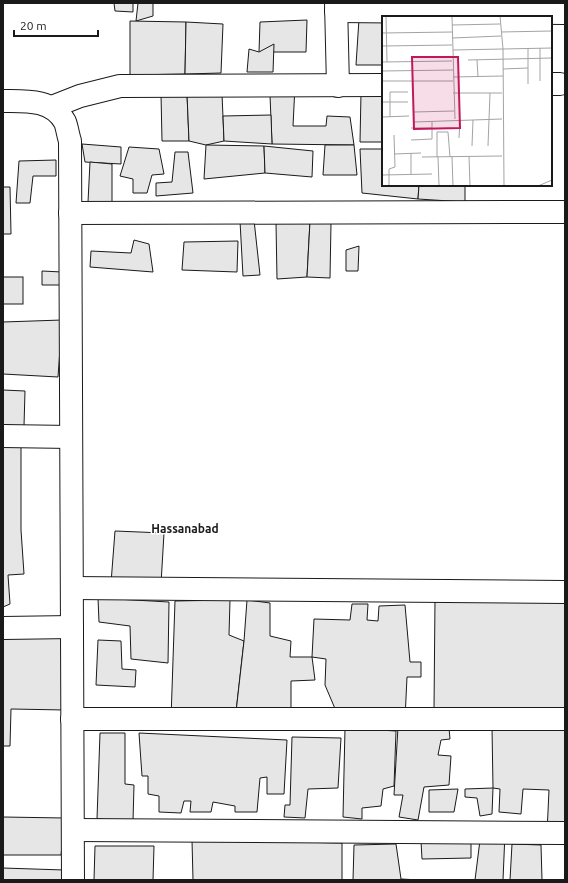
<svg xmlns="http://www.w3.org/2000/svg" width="568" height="883" viewBox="0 0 568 883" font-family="Ubuntu,sans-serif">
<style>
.building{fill:#e6e6e6;stroke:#1a1a1a}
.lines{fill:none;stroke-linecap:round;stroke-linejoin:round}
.street-casing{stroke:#1a1a1a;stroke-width:24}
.street{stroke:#fff;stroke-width:22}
.labels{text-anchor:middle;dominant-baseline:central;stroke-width:3;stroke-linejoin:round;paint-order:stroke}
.neighbourhood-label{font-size:12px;font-weight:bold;fill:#1a1a1a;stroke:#fff}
.inset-road{fill:none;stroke:#a3a3a3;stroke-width:1}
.view{fill:#c2185b;fill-opacity:0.15;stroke:#c2185b;stroke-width:2}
.inset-edge{fill:none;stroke:#1a1a1a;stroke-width:2}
</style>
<rect width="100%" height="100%" fill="#fff"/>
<g class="building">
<path d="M114,3H133V12L115,11Z"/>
<path d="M138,3H153V16L136,21Z"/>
<path d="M359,19H383V65H356Z"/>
<path d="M307,20L306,52H259L260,22Z"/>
<path d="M130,21L186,22L185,74L130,75Z"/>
<path d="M186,22L223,24L221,73L185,74Z"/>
<path d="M274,44L273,72H247L249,49L259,52Z"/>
<path d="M295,86L293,126H326L327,116L350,117L354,145L272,144L270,95Z"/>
<path d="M361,93L383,94V142H360Z"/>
<path d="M161,94H187L189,141H162Z"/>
<path d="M187,94H222L224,141L206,145L189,141Z"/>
<path d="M271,115L272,144L224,141L223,116Z"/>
<path d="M82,144L121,147V164L85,162Z"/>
<path d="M206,145L264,146L265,173L204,179Z"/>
<path d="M325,145H354L357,175H323Z"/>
<path d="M264,146L313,151L312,177L265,173Z"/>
<path d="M129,147L159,149L164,174L152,175L147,193H133V179L120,176Z"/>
<path d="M360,149H383V185H419L418,199L362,193Z"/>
<path d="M175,152H188L193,193L156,196V183L172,182Z"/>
<path d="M56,160V176H33L30,203H16L19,161Z"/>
<path d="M90,162L112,164V203L88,202Z"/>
<path d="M419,185H465V202L418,199Z"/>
<path d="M3,187H10L11,234H3Z"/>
<path d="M254,220L260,275L243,276L240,221Z"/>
<path d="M310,221L307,277L277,279L276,223Z"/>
<path d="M310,221L331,223L330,278L307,277Z"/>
<path d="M134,240L149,244L153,272L90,267L91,251L131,253Z"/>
<path d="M238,241L237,272L182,270L184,242Z"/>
<path d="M359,246L358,271H346V250Z"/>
<path d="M42,271L62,272V285H42Z"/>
<rect x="3" y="277" width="20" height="27"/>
<path d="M62,320L58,377L3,374V322Z"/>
<path d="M3,390L25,391L24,426L3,425Z"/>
<path d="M3,441H21V530L24,574L8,575L10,604L3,607Z"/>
<path d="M115,531L164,533L161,584L111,583Z"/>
<path d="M98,598L169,602L168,663L131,659L130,626L99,622Z"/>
<path d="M435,598L565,602V711L434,709Z"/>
<path d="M230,600L229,635L244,641L236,712L171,719L175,601Z"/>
<path d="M247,600L270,603V636L291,641L290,657H312L315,680L291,681V709L236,712L244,641Z"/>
<path d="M352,604H368L367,620L378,621L379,606L405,605L410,662H421V677H407L405,719L336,711L325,685L326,659L312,657L314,619L350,620Z"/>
<path d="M72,636L65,710L11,709L10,746H3V637Z"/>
<path d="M98,640L121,641L122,669L136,670L135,687L96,685Z"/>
<path d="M398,727L449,728L450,739L441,740L438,755L451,756L449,785L424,787L418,820L399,817L403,795H394Z"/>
<path d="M492,727L565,729V830L547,833L549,790L523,789L521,814L499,812L500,789L493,788Z"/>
<path d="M345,728L396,731L394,786L383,789L381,806L362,808V819L343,817Z"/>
<path d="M100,733H125V784L134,785L133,821L97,819Z"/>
<path d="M139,733L287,740L284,794H267V777L260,778L257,812H235V806L213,802L211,812H190L191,801H184L181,813L159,812V796L148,794V776H142Z"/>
<path d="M292,737L341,738L338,788L308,789L305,818L284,817L285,805H290Z"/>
<path d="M493,788L492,814L480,816L477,798L465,797V789Z"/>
<path d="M458,789L454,812H429V790Z"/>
<path d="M3,817L65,818L61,855H3Z"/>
<path d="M505,833L503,880H475L480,840Z"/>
<path d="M192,840L342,843V880H193Z"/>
<path d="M421,841H471V858L422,859Z"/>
<path d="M396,844L401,879L420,880H353L354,845Z"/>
<path d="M512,844L541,845L542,880H510Z"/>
<path d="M95,846H154L153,880H94Z"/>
<path d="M3,868L64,870V880H3Z"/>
</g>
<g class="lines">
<defs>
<g id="street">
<path d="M336,3L338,86"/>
<path d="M336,11L565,13"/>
<path d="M551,84H560"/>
<path d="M3,101C26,101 52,99 65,122C67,127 68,135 70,141L73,880"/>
<path d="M52,107L80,96L120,86L383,85"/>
<path d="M70,213L563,212"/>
<path d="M3,436L71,437"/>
<path d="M72,588L565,592"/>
<path d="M3,628L72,627"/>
<path d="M72,719H565"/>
<path d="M73,830L565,833"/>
</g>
</defs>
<use href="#street" class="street-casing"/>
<use href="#street" class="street"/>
</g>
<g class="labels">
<g class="neighbourhood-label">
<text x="185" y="528">Hassanabad</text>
</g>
</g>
<g transform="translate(382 16)">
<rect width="170" height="170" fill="#fff"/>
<path class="inset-road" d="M4,0L5,46M70,0L73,103M118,0L121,33L122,170M70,9L118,8M119,16L170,15M0,17L70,16M70,22L119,20M0,30L70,29M158,32V65M71,34L170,32M86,44L170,42M95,44L96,61M0,46L70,45M121,53L146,52M0,55L71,54M71,61L121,60M0,65H71M146,68V32M71,77H120M1,86H26M32,96L72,95M0,101L27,100M8,101V76H26M32,106L120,103M29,112H50M77,122L78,104M29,124L50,123V106M90,130L91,104M106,130L108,77M12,138L39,137M87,140L88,170M40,141L120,140M55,141V116H66L68,141M56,141L57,170M70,141L71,170M29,158V137M0,159L50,158M7,170V153L13,151L12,119M156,170L170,164"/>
<path class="view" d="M30,41H76L78,112L32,113Z"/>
<rect width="170" height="170" class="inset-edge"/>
</g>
<rect width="568" height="883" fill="none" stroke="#1a1a1a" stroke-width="8"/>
<path d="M14 30v6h84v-6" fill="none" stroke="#1a1a1a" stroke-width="2"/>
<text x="20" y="30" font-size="12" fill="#1a1a1a" stroke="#ffffff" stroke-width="3" paint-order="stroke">20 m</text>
</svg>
